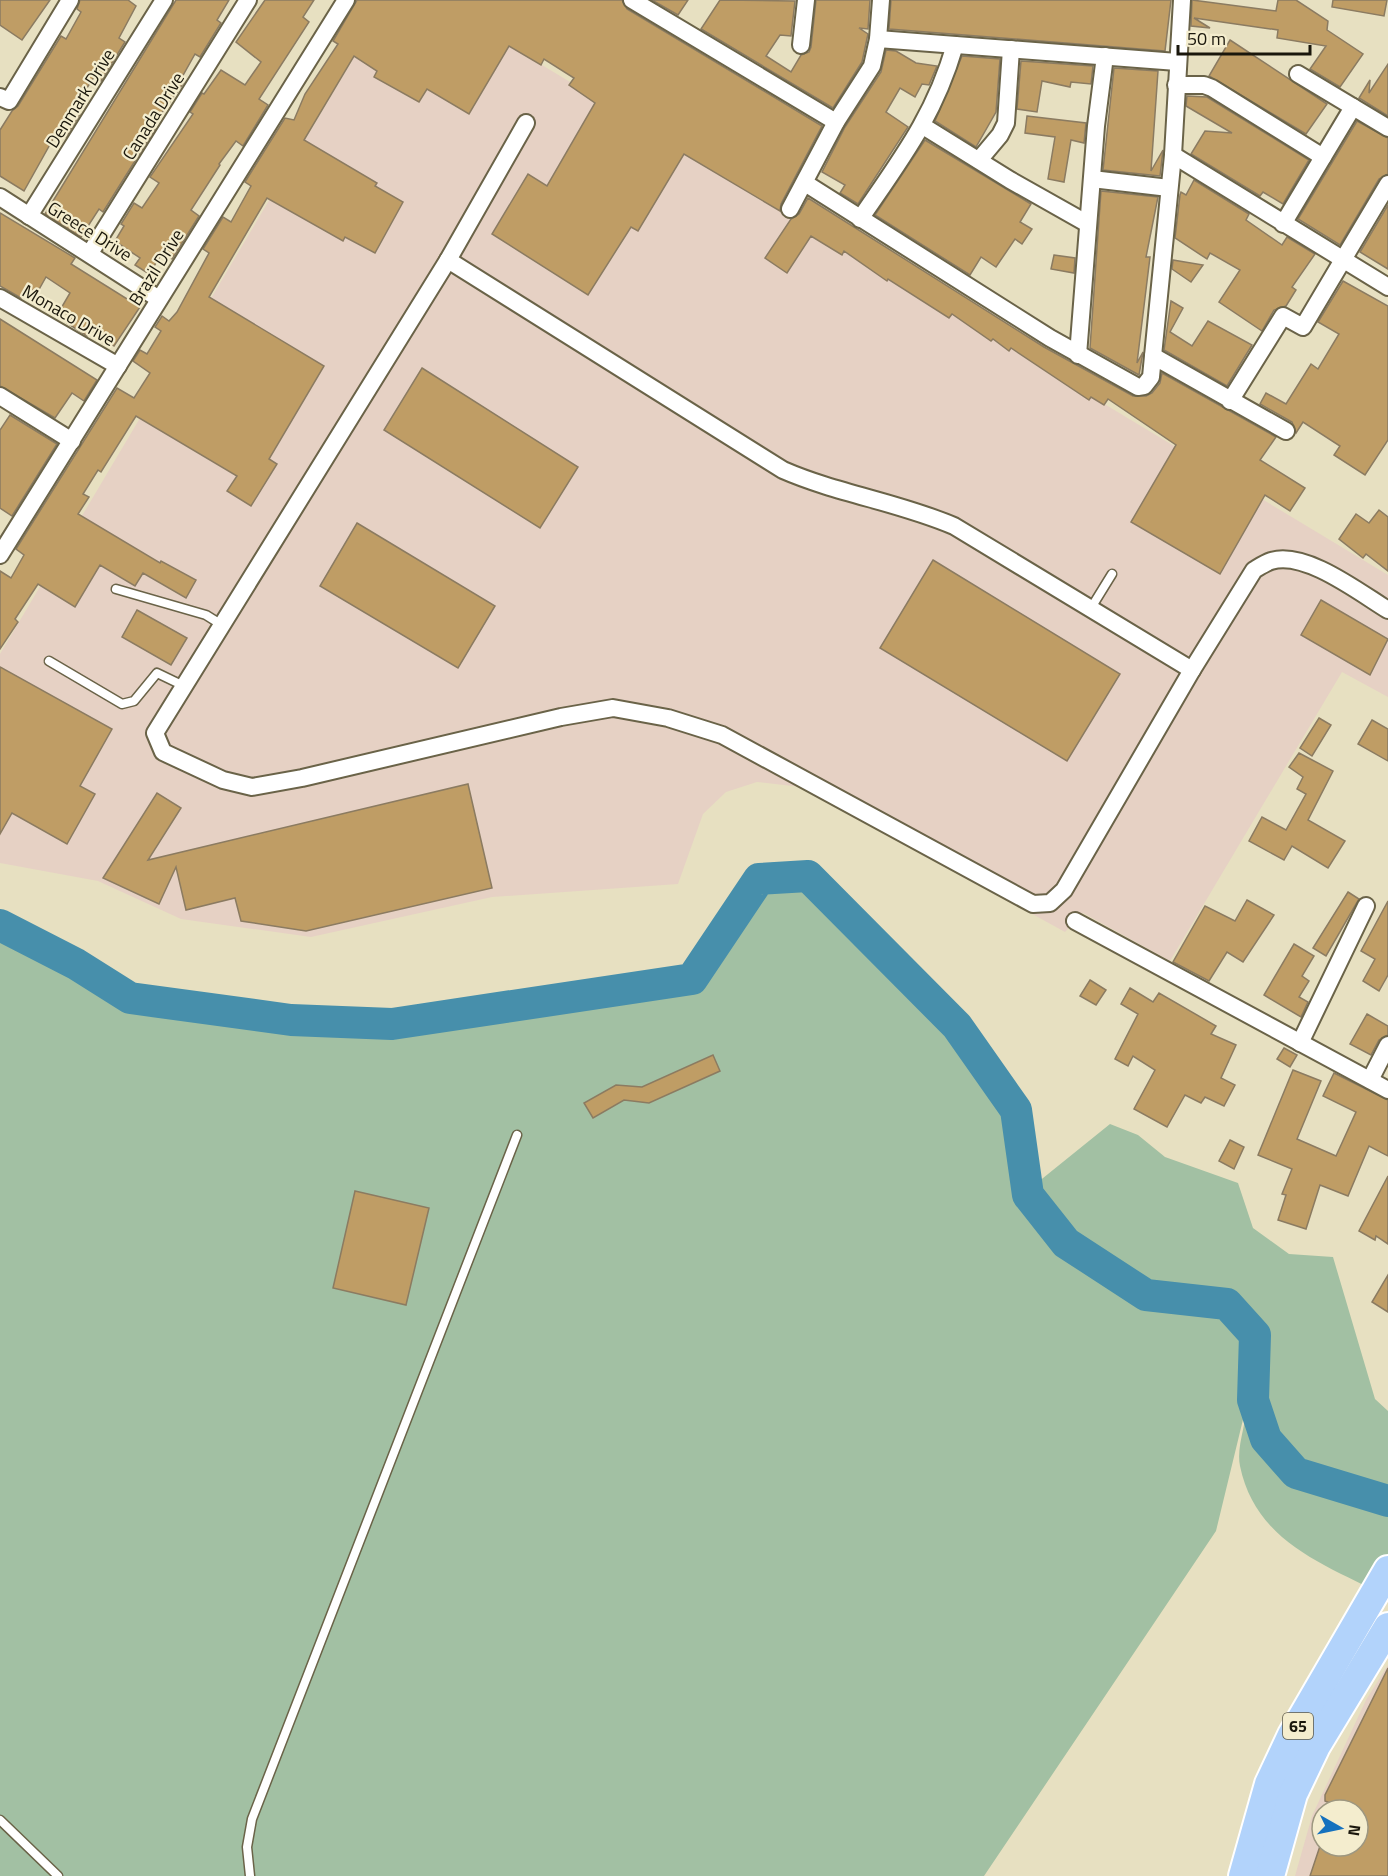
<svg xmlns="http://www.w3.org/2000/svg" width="1388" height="1876" viewBox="0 0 1388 1876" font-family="'Titillium Web',sans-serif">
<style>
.industrial{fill:#e6d1c4;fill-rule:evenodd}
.green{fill:#a2c0a3;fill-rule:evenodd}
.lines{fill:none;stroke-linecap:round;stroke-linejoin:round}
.river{stroke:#478fab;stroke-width:32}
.building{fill:#bf9d65;stroke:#8b7b61;stroke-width:1.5}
.lane-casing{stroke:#6a6348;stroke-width:11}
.street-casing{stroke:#6a6348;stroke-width:20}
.highway-casing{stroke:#fff;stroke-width:32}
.lane{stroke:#fff;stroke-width:8}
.street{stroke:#fff;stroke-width:16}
.highway{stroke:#b2d3fb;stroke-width:28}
.labels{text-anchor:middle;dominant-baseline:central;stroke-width:4.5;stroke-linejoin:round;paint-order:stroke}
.shield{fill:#f4edce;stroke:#5b5746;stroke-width:1.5}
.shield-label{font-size:16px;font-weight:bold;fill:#1a170c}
.street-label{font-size:18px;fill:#1a170c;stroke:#f4edce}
</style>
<rect width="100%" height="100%" fill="#e7e0c1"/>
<g class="industrial">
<path d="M388,0H434L1388,575V697L1342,672L1170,961L1083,913L1065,932L801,787L757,782L726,792L703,814L678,884L492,897L311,937L181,919L98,881L0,863V654Z"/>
<path d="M1388,1665V1876H1295L1312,1816L1366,1700ZM1322,1810H1358V1846H1322Z"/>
</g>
<path class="green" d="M804,882L953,1033L1008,1114L1021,1195L1054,1237L1022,1195L1110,1124L1138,1135L1165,1157L1238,1183L1253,1228L1289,1254L1333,1257L1375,1399L1388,1411V1597C1326,1565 1256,1543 1240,1466C1236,1447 1247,1422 1247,1403L1216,1531L984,1876H0V935L71,970L132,1007L281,1025L390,1031L697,985L762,888ZM1059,1244L1146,1302L1222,1311L1146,1303Z"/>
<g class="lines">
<path class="river" d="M0,925L76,964L130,998L291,1020L392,1024L692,979L759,879L808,876L957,1026L1016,1110L1028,1195L1066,1243L1146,1295L1227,1304L1255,1335L1253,1400L1266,1439L1296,1473L1388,1501"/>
</g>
<g class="building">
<path d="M0,0H50L22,40L0,25Z"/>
<path d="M80,0H128L136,6L119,38L125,42L101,81L94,77L73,109L80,114L66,137L57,132L24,191L0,176V130L12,111L18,106L61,36L66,39L81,12L77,9Z"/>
<path d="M176,0H229L217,20L221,23L200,57L195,54L181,79L185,81L152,126L155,129L103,212L99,209L81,237L45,214Z"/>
<path d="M265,0H314L303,17L309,22L259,99L268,105L243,146L236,141L219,164L220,165L191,210L199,216L172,259L163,252L149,274L135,265L140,258L115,241L124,226L121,224L134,203L142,208L159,183L150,177L193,114L190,112L202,93L204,94L221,70L245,85L261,62L236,42Z"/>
<path d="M357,0H622L627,9L822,126L781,204L780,211L684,154L638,231L631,227L588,295L492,234L528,174L547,186L595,103L569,85L574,78L544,59L541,65L509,46L469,114L427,89L419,102L374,77L377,71L354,56L304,140L377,183L375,186L403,202L375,253L345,237L343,241L267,198L209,297L324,366L269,459L277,464L251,506L227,491L237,476L136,416L101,472L98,470L83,494L89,497L78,514L160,563L161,561L196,580L186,598L143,573L135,586L100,565L75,607L38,584L15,619L18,622L0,649V571L11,578L24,555L16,549L117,388L134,398L150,373L133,361L140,350L147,354L161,331L155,327L162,316L169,321L177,312L209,253L203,249L223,217L231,222L251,186L245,182L285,118L294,120L305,94L338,44L333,41Z"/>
<path d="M652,0H688L678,15Z"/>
<path d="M720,0L795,1L791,36L780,35L766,56L791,72L801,55L809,52L811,47L816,0H870L868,29L859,28L868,34L862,62L833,108L701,29Z"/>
<path d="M891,0H1171L1165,51L889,29Z"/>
<path d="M1192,0L1276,11L1278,0H1296L1328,21L1327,30L1363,54L1340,87L1310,69L1326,46L1277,38L1278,30L1194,18L1210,28L1191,26Z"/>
<path d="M1333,0H1387L1384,16L1332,7Z"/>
<path d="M1230,40L1327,104L1306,134L1209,76Z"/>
<path d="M886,50L896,51L916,63L937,66L929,85L922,84L915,97L900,88L886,112L908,127L858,204L840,193L845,185L822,172L845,127L881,72Z"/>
<path d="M962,56L1000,59L996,112L976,147L935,121Z"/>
<path d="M1021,61L1093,66L1091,84L1071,82L1070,87L1042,81L1037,112L1017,109Z"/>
<path d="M1388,64V116L1359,98L1370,80L1369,93Z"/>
<path d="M1114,68L1158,71L1151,171L1163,150L1160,176L1103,170Z"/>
<path d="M1187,96L1207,97L1309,160L1283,204L1263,192L1260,196L1191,154L1205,131L1232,133L1186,106Z"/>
<path d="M1027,116L1086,123L1084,143L1071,140L1064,182L1048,179L1055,137L1025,133Z"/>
<path d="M1357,121L1388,138V174L1379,179L1340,245L1298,219Z"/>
<path d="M925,140L1031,204L1020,222L1032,229L1022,244L1015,239L996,267L981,257L970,275L875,215Z"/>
<path d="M1194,180L1249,214L1246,220L1282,245L1287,237L1315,254L1292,287L1296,290L1286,306L1274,310L1262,331L1219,302L1240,270L1210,253L1207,259L1175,238L1180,195L1181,192L1186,195Z"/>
<path d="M1101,191L1158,197L1146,257H1150L1137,363L1143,352L1139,375L1090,348Z"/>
<path d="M808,198L1044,347L1133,396H1146L1152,393L1160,383L1162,373L1276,437L1260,460L1305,488L1290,511L1265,495L1220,574L1131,522L1176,445L1108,399L1104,405L1091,397L1089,400L1011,348L1009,351L993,339L991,341L952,314L949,318L888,279L887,281L844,251L842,255L811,236L787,273L765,258L791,219L799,214Z"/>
<path d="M1388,205V269L1360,252Z"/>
<path d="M0,213L75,258L71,264L140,307L114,346L90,330L87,336L67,323L72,317L60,310L70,293L46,277L37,293L27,287L21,298L0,286Z"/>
<path d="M1054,255L1075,258L1074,273L1051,269Z"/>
<path d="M1173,260L1203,265L1191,282L1172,269Z"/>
<path d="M1343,281L1388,306V440L1365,475L1334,455L1340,446L1303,422L1296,433L1292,422L1260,404L1266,393L1286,404L1311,364L1318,369L1339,334L1318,322Z"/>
<path d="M1171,301L1183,308L1170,332L1192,346L1208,321L1252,345L1227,386L1164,350Z"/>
<path d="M0,319L97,380L84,401L72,393L55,418L0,386Z"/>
<path d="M422,368L578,467L540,528L384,430Z"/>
<path d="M10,415L57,444L12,516L0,508V430Z"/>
<path d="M1379,510L1388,517V571L1366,554L1363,558L1339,539L1356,514L1369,523Z"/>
<path d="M357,523L495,606L458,668L320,586Z"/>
<path d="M933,560L1120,674L1067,761L880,648Z"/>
<path d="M1321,600L1388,639L1370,675L1301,635Z"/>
<path d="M137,610L187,638L171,665L122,637Z"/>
<path d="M0,667L112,729L80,786L95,794L67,844L12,813L0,834Z"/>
<path d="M1319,718L1331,725L1312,756L1300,748Z"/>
<path d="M1372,720L1388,729V761L1358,744Z"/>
<path d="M1299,753L1333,771L1308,820L1345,841L1328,868L1292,846L1284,860L1249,841L1262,817L1286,830L1306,794L1297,789L1303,777L1289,767Z"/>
<path d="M468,784L492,888L306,931L241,921L235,898L186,910L176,867L159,904L103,878L157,793L181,808L148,860Z"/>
<path d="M1348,892L1359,899L1326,956L1313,948Z"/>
<path d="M1247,900L1274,915L1243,962L1227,952L1209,981L1173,962L1205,906L1235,921Z"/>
<path d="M1388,901V975L1379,991L1363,981L1375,959L1361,951Z"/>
<path d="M1294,944L1314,956L1302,976L1309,981L1299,997L1308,1002L1301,1017L1264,995Z"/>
<path d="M1090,980L1106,990L1096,1005L1080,996Z"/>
<path d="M1130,988L1153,1002L1159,993L1216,1026L1211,1034L1236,1045L1221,1078L1235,1085L1224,1106L1205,1097L1201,1103L1185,1095L1167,1127L1134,1109L1155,1070L1133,1056L1128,1066L1115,1059L1138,1014L1121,1004Z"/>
<path d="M1367,1014L1388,1026V1035L1379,1040L1371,1055L1350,1044Z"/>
<path d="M1284,1048L1297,1055L1290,1067L1277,1059Z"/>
<path d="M713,1055L720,1071L649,1103L624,1100L593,1118L584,1103L616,1085L642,1087Z"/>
<path d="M1293,1070L1321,1081L1297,1139L1336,1156L1356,1112L1323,1096L1334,1073L1388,1100V1156L1369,1146L1348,1196L1320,1185L1306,1229L1278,1220L1286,1195L1282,1194L1292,1169L1258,1155Z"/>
<path d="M1230,1140L1244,1147L1234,1169L1219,1161Z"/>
<path d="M1388,1176V1244L1376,1236L1375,1240L1359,1231Z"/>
<path d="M355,1191L429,1208L406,1305L333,1288Z"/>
<path d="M1388,1275V1312L1372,1302Z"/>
<path d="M1388,1668V1876H1310L1320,1846H1358V1810H1346L1325,1801V1795Z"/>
</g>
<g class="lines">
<defs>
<g id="lane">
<path d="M116,589L206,615L222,625"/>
<path d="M1091,608L1112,574"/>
<path d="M49,661L122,704L134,701L157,673L184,686"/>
<path d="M0,1820L58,1876"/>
<path d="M250,1876L247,1847L252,1819L517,1135"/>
</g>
<g id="street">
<path d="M632,0L836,122"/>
<path d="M878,39L1177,62"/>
<path d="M801,45L806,0"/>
<path d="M1298,74L1388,128"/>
<path d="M1176,85H1204L1212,88L1323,157L1283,224"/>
<path d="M0,97L9,101L70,0"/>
<path d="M526,123L448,260L155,733L163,752L223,780L252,787L302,778L561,717L613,708L668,718L722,735L1033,904L1050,903L1064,890L1192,670L1254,570C1259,567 1265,563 1271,561C1305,550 1360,593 1388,610"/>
<path d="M923,126L1010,180L1088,224"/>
<path d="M1173,155L1388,287"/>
<path d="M1323,157L1353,107"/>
<path d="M979,160L1000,135L1006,123L1011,49"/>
<path d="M1092,179L1169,188"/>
<path d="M805,183L1050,338L1138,387L1144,386L1151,377L1153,356L1286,431"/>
<path d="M0,197L159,299"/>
<path d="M790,209L836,122L872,66L878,39L881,0"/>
<path d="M29,216L164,0"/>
<path d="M860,219C901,159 934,117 955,45"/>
<path d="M90,253L248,0"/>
<path d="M448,260L783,470C838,494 898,502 954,526L1192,670"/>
<path d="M0,298L118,366"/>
<path d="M1078,355L1096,126L1105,56"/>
<path d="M1153,356L1173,155L1182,0"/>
<path d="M0,396L72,441"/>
<path d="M1230,401L1283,316L1303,327L1388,184"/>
<path d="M0,555L346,0"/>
<path d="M1075,921L1388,1090"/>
<path d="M1300,1043L1366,906"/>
<path d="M1370,1080L1388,1045"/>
</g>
<g id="highway">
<path d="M1243,1876L1269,1784L1292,1735L1388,1570"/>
<path d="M1270,1876L1293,1794L1316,1746L1388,1627"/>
</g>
</defs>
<use href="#lane" class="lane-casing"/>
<use href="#street" class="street-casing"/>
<use href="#highway" class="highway-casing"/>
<use href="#lane" class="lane"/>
<use href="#street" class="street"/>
<use href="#highway" class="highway"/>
</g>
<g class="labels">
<rect class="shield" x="1283" y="1713" width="30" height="26" rx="4.5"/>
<g class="shield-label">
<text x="1298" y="1726">65</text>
</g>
<g class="street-label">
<text transform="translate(80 98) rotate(-58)">Denmark Drive</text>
<text transform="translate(153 116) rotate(-58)">Canada Drive</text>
<text transform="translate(90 231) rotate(32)">Greece Drive</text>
<text transform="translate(156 267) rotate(-58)">Brazil Drive</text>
<text transform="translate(69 315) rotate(30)">Monaco Drive</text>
</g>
</g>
<g transform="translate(1340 1828) rotate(99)"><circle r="28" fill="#f4edce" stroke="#9d9780" stroke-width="1.5"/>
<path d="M0-4.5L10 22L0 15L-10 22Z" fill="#1571be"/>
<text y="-9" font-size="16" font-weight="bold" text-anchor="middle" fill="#1a170c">N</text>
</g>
<path d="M1178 45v9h132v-9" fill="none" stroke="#1a170c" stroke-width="3"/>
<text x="1187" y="45" font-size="18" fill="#1a170c" stroke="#f4edce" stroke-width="4.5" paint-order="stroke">50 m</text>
</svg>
